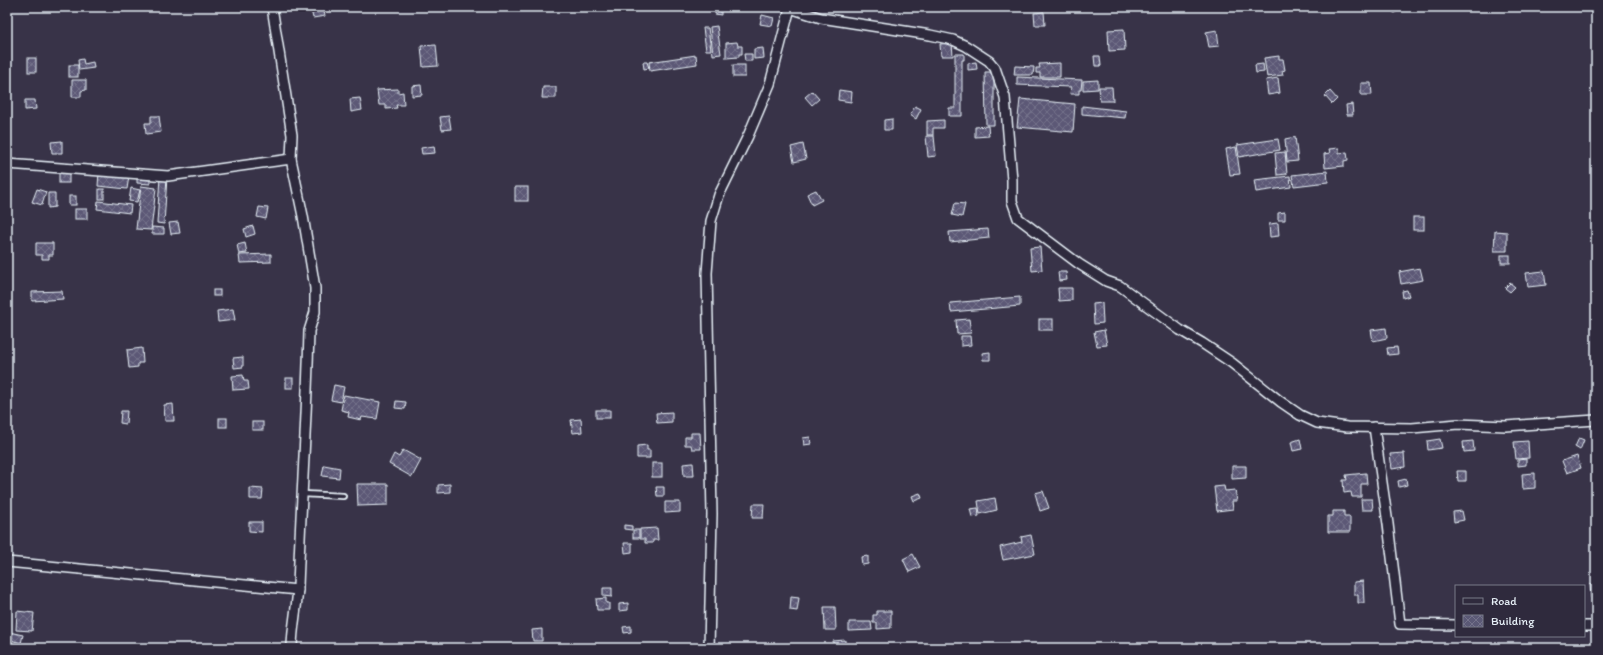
<svg xmlns="http://www.w3.org/2000/svg" width="1603" height="655" viewBox="0 0 1603 655" font-family="Itim,sans-serif">
<style>
.building{fill:url(#building-cross-hatch);stroke:#e8f1f8}
.lines{fill:none;stroke-linecap:round;stroke-linejoin:round}
.service-casing{stroke:#e8f1f8;stroke-width:8}
.minor-casing{stroke:#e8f1f8;stroke-width:12}
.service{stroke:#2f2a3d;stroke-width:4.5}
.minor{stroke:#2f2a3d;stroke-width:9}
</style>
<defs>
<pattern id="building-cross-hatch" width="8" height="8" patternUnits="userSpaceOnUse"><rect width="8" height="8" fill="#5b5976"/><path d="M0 0l8 8M0 8l8-8" fill="none" stroke="#73718a"/></pattern>
</defs>
<rect width="100%" height="100%" fill="#383348"/>
<filter id="ink" filterUnits="userSpaceOnUse"><feTurbulence type="fractalNoise" baseFrequency=".025" numOctaves="2"/><feDisplacementMap in="SourceGraphic" scale="8" xChannelSelector="R" yChannelSelector="G"/><feConvolveMatrix kernelMatrix="1 2 1 2 8 2 1 2 1" color-interpolation-filters="sRGB"/></filter>
<g filter="url(#ink)">
<g class="building">
<path d="M323,7L325,16L313,18L311,10Z"/>
<path d="M613,7H633L614,12Z"/>
<path d="M1390,7H1405L1394,13Z"/>
<path d="M715,8H721V15L715,14Z"/>
<path d="M1044,12L1045,25H1035L1034,13Z"/>
<path d="M762,15L774,18L772,26L760,24Z"/>
<path d="M717,26L721,54L713,55L710,27Z"/>
<path d="M703,28H708L711,50H706Z"/>
<path d="M1124,29L1125,50L1109,51L1108,30Z"/>
<path d="M1217,30L1219,46L1209,47L1206,32Z"/>
<path d="M737,42L738,46H742V54H739V57L726,58V43Z"/>
<path d="M952,43L953,56H941L940,44Z"/>
<path d="M436,45L438,66L423,67L421,46Z"/>
<path d="M763,48L764,58L754,59V49Z"/>
<path d="M744,54H752V61H745Z"/>
<path d="M955,54H964V60H962V116H949V108H955Z"/>
<path d="M696,55L697,64L650,71L649,62Z"/>
<path d="M1094,56H1100L1101,66H1095Z"/>
<path d="M1279,56V59H1283L1285,70L1282,71L1283,75L1267,77L1264,58Z"/>
<rect x="28" y="58" width="8" height="14"/>
<path d="M83,59L84,64L93,62L94,68L79,70L78,60Z"/>
<path d="M643,62H647L649,68L644,69Z"/>
<path d="M976,62L977,69L968,70V63Z"/>
<path d="M1060,63V77H1040V73H1036V68H1040L1039,64Z"/>
<path d="M1263,64L1264,72L1256,73L1255,65Z"/>
<rect x="69" y="65" width="9" height="12"/>
<rect x="733" y="65" width="12" height="12"/>
<path d="M1015,66L1034,67L1033,75H1014Z"/>
<path d="M985,72H994V125H986Z"/>
<path d="M1017,77L1082,80L1081,90H1079V94H1070L1071,87L1017,85Z"/>
<path d="M1278,78L1280,93L1268,95L1266,80Z"/>
<path d="M72,80H86V90L81,91V97H72Z"/>
<path d="M1098,80V89L1083,90V81Z"/>
<path d="M1361,83H1371L1372,95H1361Z"/>
<path d="M421,85L422,95L412,96V86Z"/>
<path d="M543,87H556V98H542Z"/>
<path d="M1099,87H1112L1113,101H1100Z"/>
<path d="M398,89V93L403,92L404,105H396L397,108L386,109V105H379L377,90Z"/>
<path d="M839,90L852,92L851,102L838,100Z"/>
<path d="M812,91L819,99L812,105L805,97Z"/>
<path d="M1330,91L1337,99L1332,104L1325,96Z"/>
<path d="M360,98L362,110L351,112L350,99Z"/>
<path d="M1020,99L1075,104L1073,132L1017,127Z"/>
<path d="M25,100H35L36,109L25,110Z"/>
<path d="M1352,104L1353,115H1347L1346,105Z"/>
<path d="M915,106L921,109L916,119L910,115Z"/>
<path d="M1082,106L1126,111L1125,118L1082,114Z"/>
<path d="M151,116H159L161,132L146,134L145,123H151Z"/>
<path d="M449,116L451,129L442,130L440,117Z"/>
<path d="M892,119V130H884V120Z"/>
<path d="M944,120V128H933V135H927V121Z"/>
<path d="M988,126L989,136L975,137V127Z"/>
<path d="M926,136H934L936,156L928,157Z"/>
<path d="M1295,137L1298,161L1287,162L1285,139Z"/>
<path d="M1278,139L1280,150L1239,157L1237,145Z"/>
<path d="M62,141V153H52L51,142Z"/>
<path d="M803,144L806,159L794,162L791,147Z"/>
<path d="M434,146L435,153L422,154L421,148Z"/>
<path d="M1236,147L1240,174L1230,175L1226,149Z"/>
<path d="M1339,148V153L1347,152L1348,160L1344,161V166L1325,168L1324,154L1330,153L1329,149Z"/>
<path d="M1285,152L1287,174L1277,175L1275,153Z"/>
<rect x="59" y="170" width="10" height="13"/>
<path d="M1327,171L1328,182L1294,186L1292,175Z"/>
<path d="M99,172L129,176L127,189L98,186Z"/>
<path d="M137,176L150,177V184L137,183Z"/>
<path d="M1290,176L1291,187L1256,192L1254,180Z"/>
<path d="M160,177H167L164,224L157,223Z"/>
<path d="M141,186L156,188L151,230L136,229Z"/>
<rect x="515" y="187" width="13" height="14"/>
<path d="M131,188L140,190L137,202L129,201Z"/>
<path d="M37,189L46,192L42,205L32,202Z"/>
<rect x="99" y="189" width="5" height="10"/>
<path d="M816,190L822,200L812,205L807,194Z"/>
<path d="M48,193H55V207L48,208Z"/>
<rect x="69" y="196" width="7" height="9"/>
<path d="M98,201L131,205L130,213L97,209Z"/>
<path d="M955,203L965,204L962,217L952,215Z"/>
<path d="M259,207L268,208L266,219L257,217Z"/>
<rect x="75" y="209" width="12" height="10"/>
<path d="M1285,212V220H1278V213Z"/>
<rect x="1413" y="217" width="11" height="13"/>
<path d="M178,222L180,233L171,234L169,223Z"/>
<path d="M1278,223L1279,236L1270,237L1269,224Z"/>
<path d="M253,226L255,234L246,237L244,229Z"/>
<path d="M152,227L164,228V234H152Z"/>
<path d="M988,229L989,238L950,242L949,232Z"/>
<path d="M1495,231L1507,232V251H1494Z"/>
<path d="M36,243H53V255H49V259H42V255H36Z"/>
<path d="M245,243L247,253L239,254L237,245Z"/>
<path d="M1040,247L1042,270L1032,271L1030,248Z"/>
<path d="M271,254V262L240,263L239,255Z"/>
<rect x="1501" y="255" width="9" height="8"/>
<path d="M1420,268L1423,280L1401,284L1399,272Z"/>
<path d="M1544,271L1546,285L1528,287L1526,273Z"/>
<path d="M1058,272H1066L1067,280L1059,281Z"/>
<path d="M1510,283L1515,287L1510,292L1505,288Z"/>
<path d="M1058,288H1072V300L1059,301Z"/>
<rect x="213" y="290" width="7" height="6"/>
<path d="M1407,290L1409,296L1403,298L1402,291Z"/>
<path d="M62,291L63,299L32,301V292Z"/>
<path d="M1020,297V306L951,312L950,303Z"/>
<path d="M1102,303L1103,323L1094,324L1093,304Z"/>
<path d="M233,309L235,320L218,322L217,311Z"/>
<path d="M969,319L971,333L957,334L956,320Z"/>
<rect x="1039" y="319" width="14" height="11"/>
<path d="M1386,328L1387,338L1373,341L1371,330Z"/>
<path d="M1104,330L1107,345L1097,346L1094,332Z"/>
<path d="M961,336H970L971,345L961,346Z"/>
<path d="M1397,347L1398,354L1388,355L1387,348Z"/>
<path d="M142,348L143,363H138V367L129,368L127,350Z"/>
<path d="M990,352V360H983L982,353Z"/>
<path d="M243,357V367L234,368L233,358Z"/>
<path d="M243,375L244,381H248L249,389L233,390L232,376Z"/>
<rect x="286" y="378" width="7" height="10"/>
<path d="M334,385L344,387L341,402L331,400Z"/>
<path d="M344,395L380,402L377,419L362,417L361,420L348,417L349,412L341,410Z"/>
<path d="M396,401L406,402L405,409L395,408Z"/>
<path d="M173,404L174,421H165L164,405Z"/>
<rect x="596" y="410" width="14" height="8"/>
<path d="M121,411H127L126,424L120,423Z"/>
<path d="M672,412V422L657,423L656,413Z"/>
<rect x="219" y="418" width="8" height="9"/>
<path d="M581,419L582,432L573,433L571,420Z"/>
<rect x="252" y="422" width="11" height="8"/>
<path d="M691,433H700L701,449H692L691,445H685V437H691Z"/>
<path d="M810,437L811,444L804,445L803,438Z"/>
<path d="M1579,438L1584,440L1580,450L1575,447Z"/>
<path d="M1300,439L1302,449L1293,451L1291,442Z"/>
<path d="M1440,439L1442,448L1428,450L1427,441Z"/>
<path d="M1473,441L1474,451L1464,452L1463,442Z"/>
<path d="M1528,441L1529,458L1516,459L1514,442Z"/>
<path d="M647,445V450H650V458H637V446Z"/>
<path d="M403,450L421,460L412,477L389,464L394,454L399,457Z"/>
<path d="M1404,453L1405,467L1392,469L1390,454Z"/>
<path d="M1577,456L1581,468L1567,473L1562,461Z"/>
<path d="M1526,459V465L1518,466V460Z"/>
<rect x="652" y="463" width="10" height="14"/>
<path d="M693,463L694,476H684L683,464Z"/>
<path d="M324,465L340,468L339,478L322,476Z"/>
<path d="M1232,466H1246V478L1232,479Z"/>
<path d="M1457,471H1466V481H1458Z"/>
<path d="M1366,473L1367,484H1361V497H1352L1351,492L1344,493L1343,480H1347L1346,475Z"/>
<path d="M1535,473V488L1523,489L1522,474Z"/>
<path d="M1406,479L1407,485L1399,487L1398,481Z"/>
<path d="M357,484H388V505L358,506Z"/>
<path d="M450,484V492L438,493V485Z"/>
<path d="M1224,486L1225,491L1235,490L1237,501H1232L1233,509L1217,511L1214,487Z"/>
<path d="M656,487H664V496H657Z"/>
<path d="M250,488L263,489L262,499H250Z"/>
<path d="M1043,491L1049,508L1040,511L1035,493Z"/>
<path d="M920,493L922,498L914,501L912,496Z"/>
<path d="M995,498L997,510L980,514L978,501Z"/>
<path d="M1361,499H1372L1373,510H1362Z"/>
<path d="M665,502H680V512L665,513Z"/>
<path d="M753,504H764L763,518H752Z"/>
<path d="M978,508L979,516L972,517L970,509Z"/>
<path d="M1333,511H1344V517H1350V532H1328V516H1333Z"/>
<path d="M1462,511L1464,520L1454,522L1453,512Z"/>
<path d="M249,522H262V532L249,531Z"/>
<path d="M624,525L632,526V530L624,529Z"/>
<path d="M657,528L658,540H653V543H645V539H640V529Z"/>
<rect x="633" y="530" width="6" height="8"/>
<path d="M1031,535L1035,554L1003,560L1000,547L1022,542L1021,537Z"/>
<path d="M624,543H632V552L625,553Z"/>
<path d="M913,554L920,567L909,572L903,559Z"/>
<path d="M868,556V564L862,565L861,557Z"/>
<path d="M1363,581L1364,603H1358V595H1354V582Z"/>
<path d="M1596,584V598H1591L1590,585Z"/>
<path d="M603,588H612V597L603,596Z"/>
<path d="M791,597L799,598L797,611L790,610Z"/>
<path d="M606,598V603H609V610H597L596,599Z"/>
<path d="M628,603V610L619,611V604Z"/>
<path d="M824,607H835L836,630H825Z"/>
<path d="M17,611L34,613L32,631L16,630Z"/>
<path d="M877,611H891V628L877,629V623H873V615H877Z"/>
<path d="M849,622H871L872,630L849,631Z"/>
<path d="M631,626V632L624,633L623,627Z"/>
<path d="M542,629V641H533L532,630Z"/>
<path d="M9,632L23,635L21,643L7,639Z"/>
<path d="M845,640V648H833V641Z"/>
<path d="M845,644H853V648H846Z"/>
</g>
<g class="lines">
<defs>
<path id="service" d="M303,494L343,496"/>
<g id="minor">
<path d="M272,7L292,135L291,159L303,216L315,288V312L309,331C307,417 301,502 298,587C297,608 292,628 292,648"/>
<path d="M787,7L821,18L930,35L953,40L966,46L989,61L995,68L1005,97L1012,180V201L1018,218L1079,264L1106,281L1120,286L1180,330L1202,343L1232,363L1281,402L1300,415L1317,423L1347,427L1412,428L1458,424L1506,426L1596,420"/>
<path d="M7,164L168,176L291,159"/>
<path d="M1374,427L1388,524L1400,624L1456,625"/>
<path d="M7,562L298,590"/>
<path d="M1584,626H1596"/>
<path d="M709,648L712,514L707,273L711,221L719,195L748,136L770,84L790,8"/>
</g>
</defs>
<use href="#service" class="service-casing"/>
<use href="#minor" class="minor-casing"/>
<use href="#service" class="service"/>
<use href="#minor" class="minor"/>
</g>
</g>
<rect width="1603" height="655" fill="none" stroke="#2f2a3d" stroke-width="24"/>
<rect x="12" y="12" width="1579" height="631" fill="none" stroke="#e8f1f8" stroke-width="1.5" filter="url(#ink)"/>
<rect x="1455" y="585" width="130" height="52" fill="#2f2a3d" stroke="#797a88"/>
<rect x="1463" y="598" width="20" height="6" fill="#2f2a3d" stroke="#797a88"/>
<text x="1491" y="605" font-size="12" fill="#e8f1f8">Road</text>
<rect x="1463" y="615" width="20" height="12" fill="url(#building-cross-hatch)" stroke="#797a88"/>
<text x="1491" y="625" font-size="12" fill="#e8f1f8">Building</text>
</svg>
